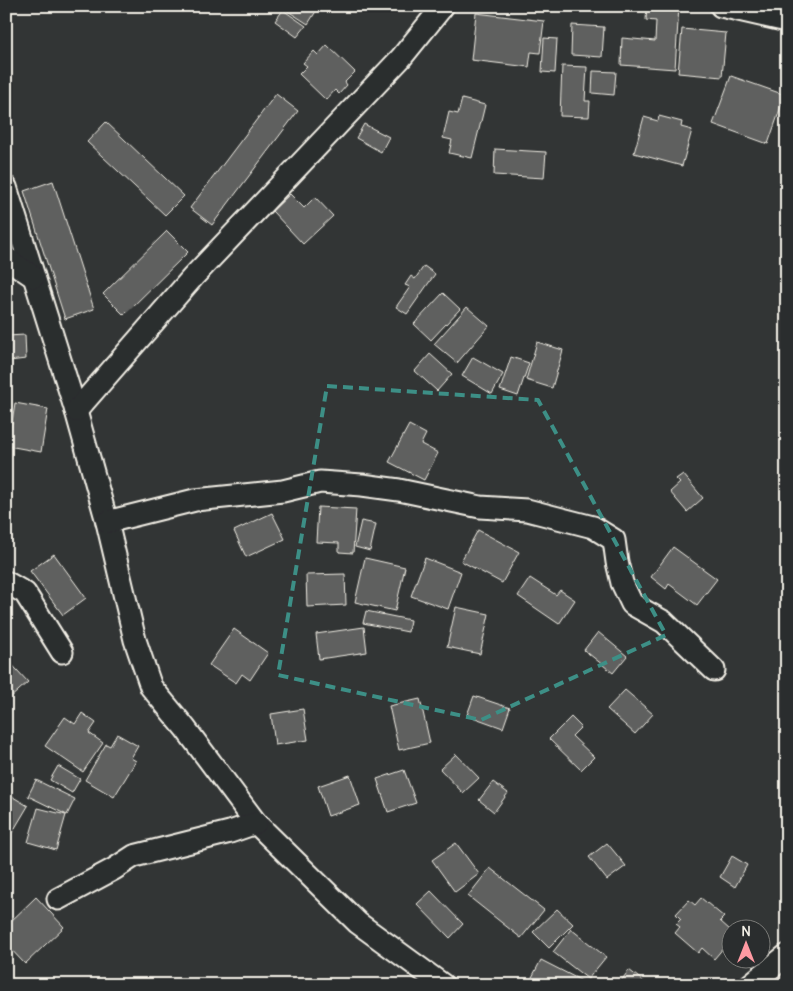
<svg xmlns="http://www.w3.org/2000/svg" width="793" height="991" viewBox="0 0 793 991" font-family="Delius,sans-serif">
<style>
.building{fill:#5f605f;stroke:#f4f1e8}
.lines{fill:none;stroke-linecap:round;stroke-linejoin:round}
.minor-casing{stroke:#f4f1e8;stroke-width:25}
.minor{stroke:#2a2d2e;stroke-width:21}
.marked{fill:none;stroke:#3d8f86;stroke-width:4;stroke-dasharray:10 6;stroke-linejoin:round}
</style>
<rect width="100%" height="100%" fill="#323535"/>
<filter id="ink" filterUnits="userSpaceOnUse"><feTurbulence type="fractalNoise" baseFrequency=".02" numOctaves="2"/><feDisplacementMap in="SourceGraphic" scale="10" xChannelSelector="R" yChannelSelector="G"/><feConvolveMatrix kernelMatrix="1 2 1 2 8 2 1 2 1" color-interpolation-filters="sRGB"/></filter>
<g filter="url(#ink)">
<g class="building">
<path d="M280,6H315L318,8L308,24Z"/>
<path d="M647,6H679L675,69L621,65L622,38L655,41L656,21L646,20Z"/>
<path d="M283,10L306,26L297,37L275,21Z"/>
<path d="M476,13L544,21L540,53L531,52L529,67L471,60Z"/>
<path d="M572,25L604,27L602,57L571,55Z"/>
<path d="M682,29L726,33L722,77L678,73Z"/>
<path d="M544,38L557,39L555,73L542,72Z"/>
<path d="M327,45L355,72L345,82L347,85L339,94L335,90L326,100L299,74L307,66L303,63L314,51L318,55Z"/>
<path d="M562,66L587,67L585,101H590L589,117L560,116Z"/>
<path d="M593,71L616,72L614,95L592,93Z"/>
<path d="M731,76L785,95L768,144L713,124Z"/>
<path d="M276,94L298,111L212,225L190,208Z"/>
<path d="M462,99L485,105L472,158L449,153L452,140L443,138L449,112L458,114Z"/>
<path d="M659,116L682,122L681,127L692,130L682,166L634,153L644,117L658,121Z"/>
<path d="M106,122L184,196L165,215L87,142Z"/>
<path d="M364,124L389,137L381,152L356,138Z"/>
<path d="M495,149L546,152L544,178L494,175Z"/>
<path d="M53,181L94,309L65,319L24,191Z"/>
<path d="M290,194L304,208L315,197L333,216L303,244L272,211Z"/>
<path d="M167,231L188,252L124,315L103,294Z"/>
<path d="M424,266L435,274L407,314L396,307L410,287L405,285L411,276L415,279Z"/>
<path d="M443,293L460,309L431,340L414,324Z"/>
<path d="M467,307L489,326L457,363L434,344Z"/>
<path d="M25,335L26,359L9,361L7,336Z"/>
<path d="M537,342L563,350L552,388L526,380Z"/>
<path d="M430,354L452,374L437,391L415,371Z"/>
<path d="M473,357L503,374L492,394L462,376Z"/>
<path d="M511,357L529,363L518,396L500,390Z"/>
<path d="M15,403L48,409L41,452L8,446Z"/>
<path d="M409,425L426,434L421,444L438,453L424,480L389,462Z"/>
<path d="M683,474L703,498L687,512L670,492L680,483L676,479Z"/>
<path d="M318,507L356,509L353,553L339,552V543L316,542Z"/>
<path d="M272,513L285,539L246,557L234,531Z"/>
<path d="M361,521L376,524L370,551L355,547Z"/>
<path d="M478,530L519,552L502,583L461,561Z"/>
<path d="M673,547L717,579L697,605L669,584L666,589L651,577Z"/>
<path d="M54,554L86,598L63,615L30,571Z"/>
<path d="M365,558L405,567L395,611L355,602Z"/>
<path d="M425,558L461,572L448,609L411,596Z"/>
<path d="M345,574L346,605L307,607L306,575Z"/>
<path d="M530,578L556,595L560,590L575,600L559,624L518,596Z"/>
<path d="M456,607L489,614L480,654L447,647Z"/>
<path d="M366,611L410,620L408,632L363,623Z"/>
<path d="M364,627L367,652L319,659L316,634Z"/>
<path d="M234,629L268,653L250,680L242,674L236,683L209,665Z"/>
<path d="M598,632L627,656L613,673L584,650Z"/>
<path d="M6,658L28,682L9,699L6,696Z"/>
<path d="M625,690L653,714L635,734L607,709Z"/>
<path d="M474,696L510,708L503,728L467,715Z"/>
<path d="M420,699L430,743L399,750L389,706Z"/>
<path d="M303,709L308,740L275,745L271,714Z"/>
<path d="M82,713L96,723L89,733L103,743L83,772L45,746L65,717L75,724Z"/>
<path d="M571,717L581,727L572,736L594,757L581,770L549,739Z"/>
<path d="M117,734L138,746L131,758L136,761L114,797L85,780L106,744L110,746Z"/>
<path d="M456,754L479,778L463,793L440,769Z"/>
<path d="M58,766L80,779L72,793L50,780Z"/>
<path d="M404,770L416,803L388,812L377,779Z"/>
<path d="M350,775L360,805L328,816L318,786Z"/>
<path d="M36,780L75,799L67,815L28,796Z"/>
<path d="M493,782L508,793L494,812L479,800Z"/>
<path d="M13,797L28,806L12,833L6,830V808Z"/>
<path d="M38,808L66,815L56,850L28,842Z"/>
<path d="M456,843L479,874L455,892L432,860Z"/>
<path d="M607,843L626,866L607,880L589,857Z"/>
<path d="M732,856L747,865L735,887L720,877Z"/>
<path d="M490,868L544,910L521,938L468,896Z"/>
<path d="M431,891L463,924L450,938L417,904Z"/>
<path d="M36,897L64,927L25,964L6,944V926Z"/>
<path d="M701,898L724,917L720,921L730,930V940L714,959L702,948L698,953L675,933L680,927L676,924L681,919L676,914L689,900L695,905Z"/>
<path d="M557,909L573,924L549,948L533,932Z"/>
<path d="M571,929L606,957L588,979L553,952Z"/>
<path d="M541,960L584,982L582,985H528Z"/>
<path d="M629,970L648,985H618Z"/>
<path d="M784,970L787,971V984L778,978Z"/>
</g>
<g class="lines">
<defs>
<g id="minor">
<path d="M721,6L787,21"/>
<path d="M6,187L76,411L107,522L135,640L151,687L185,728L256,823L358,923L443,985"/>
<path d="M6,258L34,277"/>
<path d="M76,411L193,277L401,58L443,6"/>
<path d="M107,522L195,500L283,491L320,482L362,485L399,490L480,507L527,510L593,527L614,540L617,562L622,583L632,604L664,622L714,670"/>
<path d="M6,582L25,593L62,652"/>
<path d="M58,899L114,869L134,856L230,832L256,823"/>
<path d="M750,985L787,955"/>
</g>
</defs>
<use href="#minor" class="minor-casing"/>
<use href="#minor" class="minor"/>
</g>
</g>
<path class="marked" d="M327,386L538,400L666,635L481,720L278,675Z"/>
<rect width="793" height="991" fill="none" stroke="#2a2d2e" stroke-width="25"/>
<rect x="12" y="12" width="768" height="966" fill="none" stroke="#f4f1e8" stroke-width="2" filter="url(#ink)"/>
<g transform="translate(746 944)"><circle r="24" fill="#2a2d2e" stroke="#7b7b78"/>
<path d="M0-4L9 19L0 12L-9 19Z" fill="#ff9aa2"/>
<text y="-8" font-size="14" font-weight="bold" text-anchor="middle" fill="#f4f1e8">N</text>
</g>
</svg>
